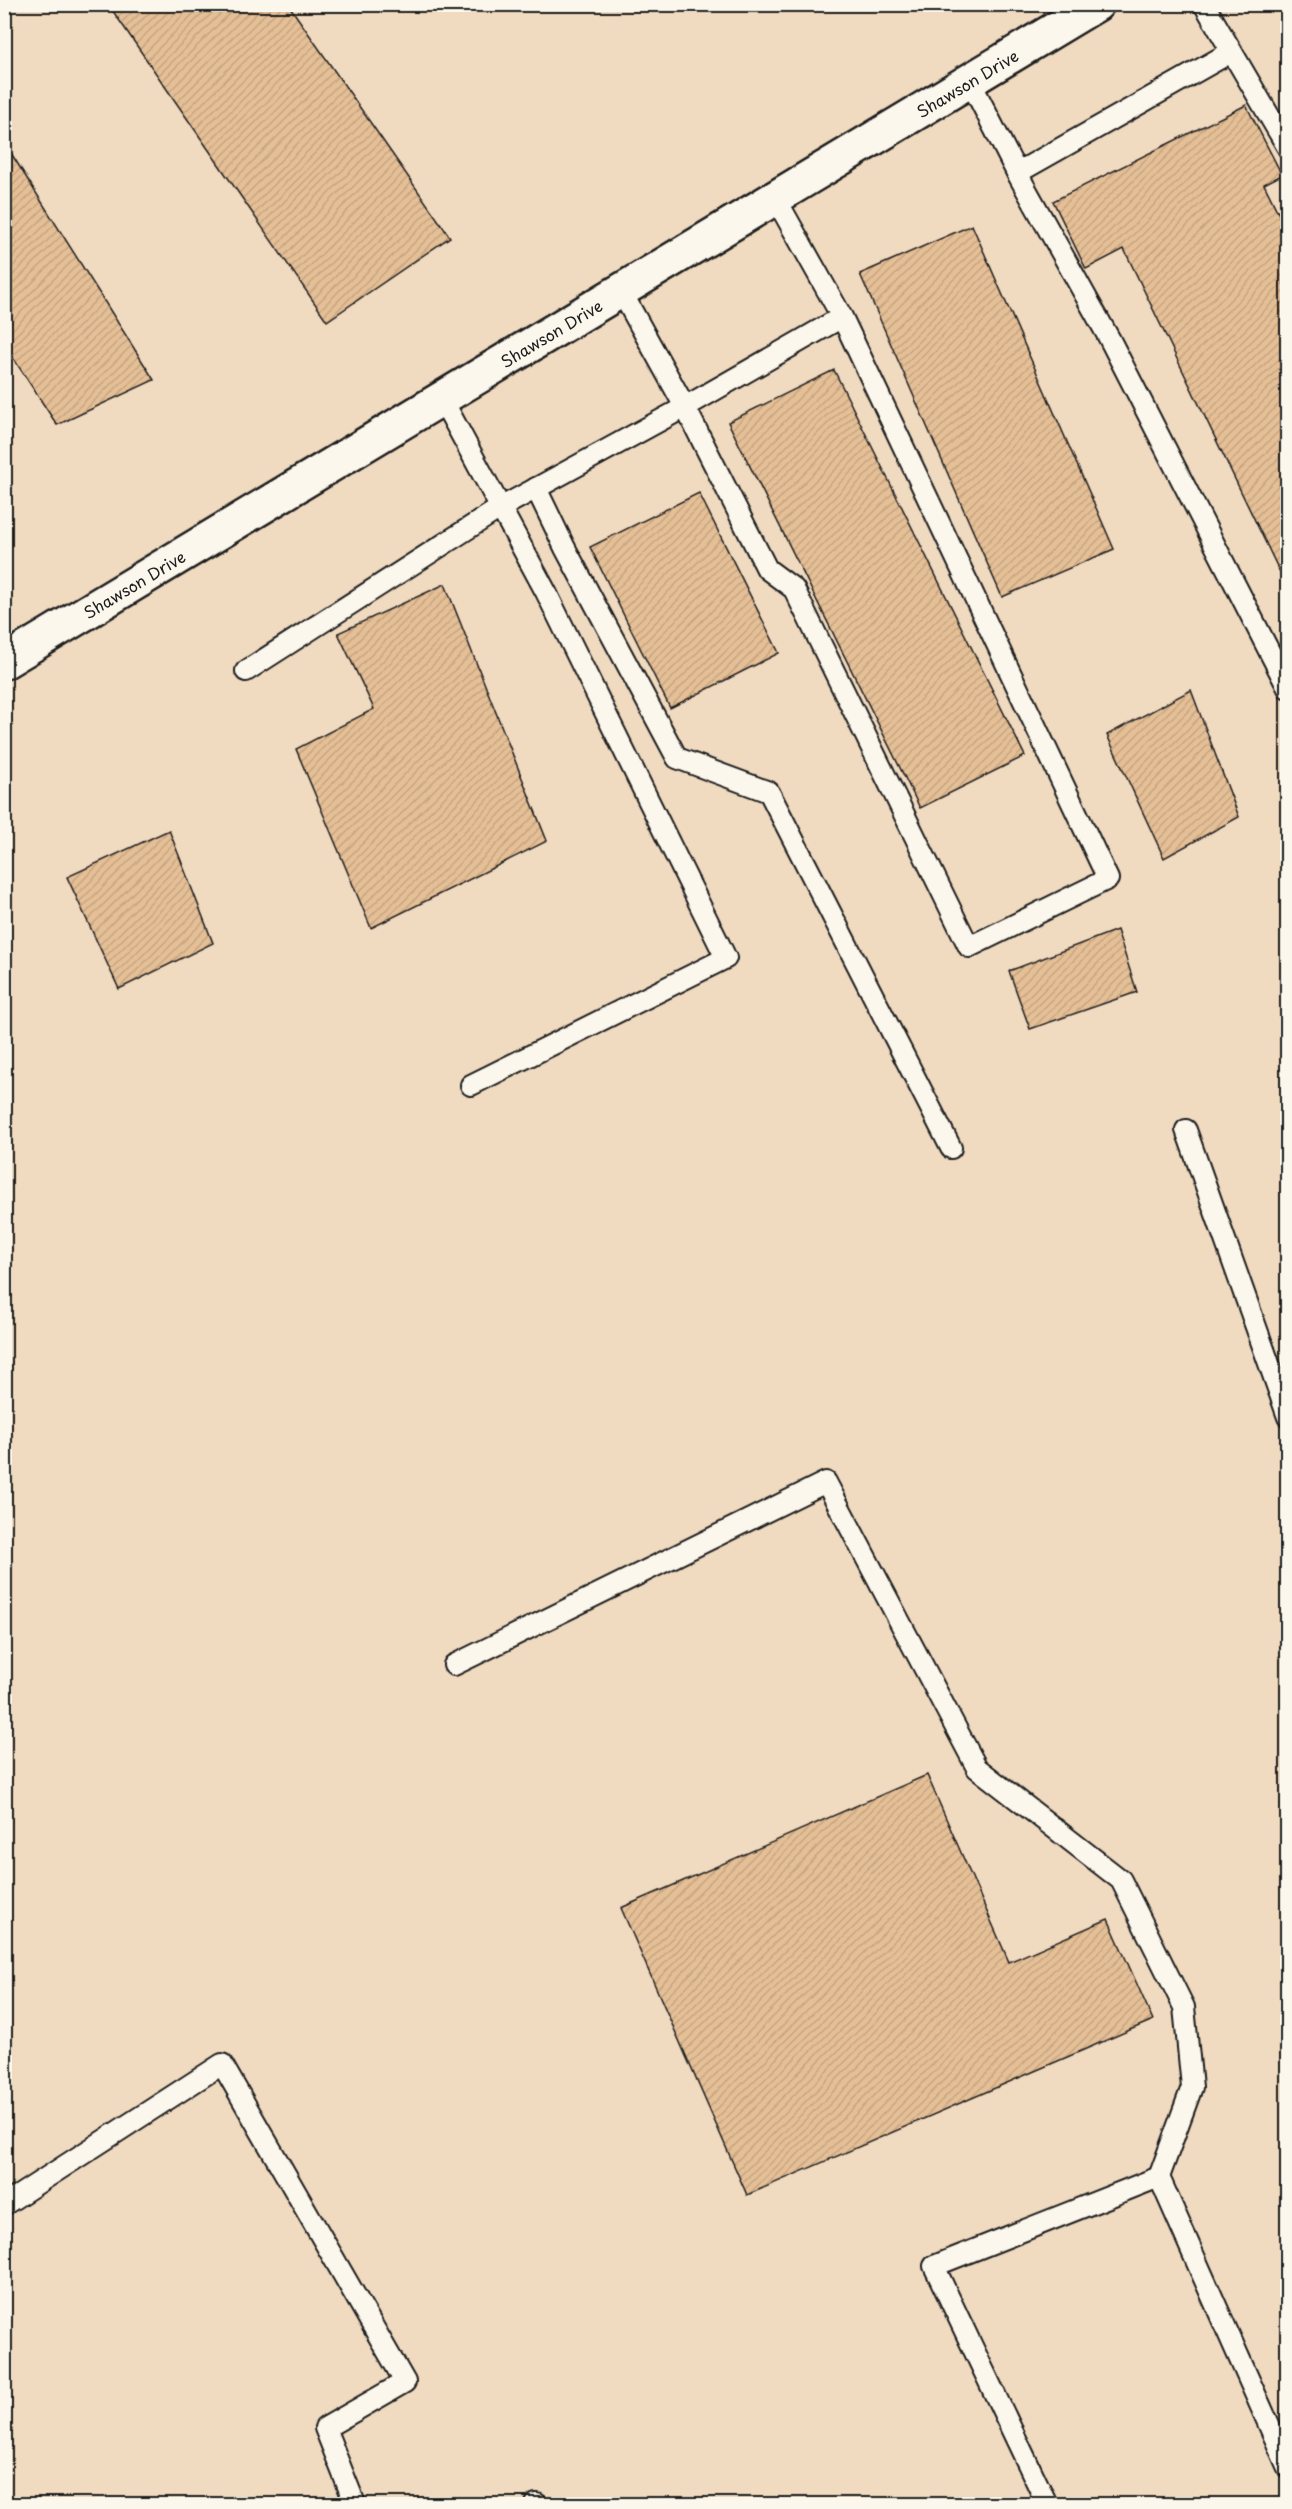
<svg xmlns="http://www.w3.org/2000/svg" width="1292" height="2509" viewBox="0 0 1292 2509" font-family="'Playpen Sans',sans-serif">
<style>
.built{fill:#f0dac0}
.building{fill:url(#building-hatch);stroke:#1c1c1c;stroke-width:1.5}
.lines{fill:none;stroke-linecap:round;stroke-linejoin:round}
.lane-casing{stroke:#1c1c1c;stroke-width:24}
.street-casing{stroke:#1c1c1c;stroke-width:38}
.lane{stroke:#fbf7ec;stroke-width:20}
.street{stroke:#fbf7ec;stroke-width:33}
.labels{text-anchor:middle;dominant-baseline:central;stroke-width:5;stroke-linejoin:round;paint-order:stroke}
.street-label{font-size:16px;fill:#1c1c1c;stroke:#fbf7ec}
</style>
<defs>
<pattern id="building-hatch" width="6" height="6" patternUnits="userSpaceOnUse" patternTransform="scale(1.5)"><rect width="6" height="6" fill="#e5bf96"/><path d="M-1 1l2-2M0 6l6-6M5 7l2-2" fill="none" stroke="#c4a481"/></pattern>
</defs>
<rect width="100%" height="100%" fill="#f4e6d2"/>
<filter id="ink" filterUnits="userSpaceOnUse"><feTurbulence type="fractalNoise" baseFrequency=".0167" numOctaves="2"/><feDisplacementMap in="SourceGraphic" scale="12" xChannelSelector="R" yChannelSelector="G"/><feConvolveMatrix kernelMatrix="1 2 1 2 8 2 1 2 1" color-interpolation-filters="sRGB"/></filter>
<g filter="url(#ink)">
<rect class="built" x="5" y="5" width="1282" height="2499"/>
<g class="building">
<path d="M108,4H288L450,237L327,321Z"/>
<path d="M1246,105L1282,175L1264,184L1288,233V589L1124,249L1086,269L1053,201Z"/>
<path d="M4,142L154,380L57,425L4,344Z"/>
<path d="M972,225L1114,549L1002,597L860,274Z"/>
<path d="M834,370L1025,756L920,808L728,422Z"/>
<path d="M699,493L779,653L670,708L590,547Z"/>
<path d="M445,584L547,841L371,928L296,749L374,709L338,633Z"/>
<path d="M1191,690L1239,817L1164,858L1107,735Z"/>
<path d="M169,830L213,943L119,989L67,877Z"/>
<path d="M1117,930L1137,992L1030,1029L1009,971Z"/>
<path d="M927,1775L1009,1962L1108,1919L1153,2020L747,2195L621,1908Z"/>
</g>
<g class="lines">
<defs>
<g id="lane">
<path d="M1204,4L1288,148"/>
<path d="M970,81L1017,173L1109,338L1288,688"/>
<path d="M1017,173L1231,52"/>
<path d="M776,199L842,317L685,407L767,569L794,589L969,947L1108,879L842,317"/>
<path d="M442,399L546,592L726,958L471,1085"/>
<path d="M536,488L565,548L677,758L769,792L951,1148"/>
<path d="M246,671L500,508L685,407L621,291"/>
<path d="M1186,1130L1288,1417"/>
<path d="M454,1665L826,1482L977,1768L1121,1880L1184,2007L1192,2087L1159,2177"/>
<path d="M4,2205L222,2064L405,2382L325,2428L355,2504"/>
<path d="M536,2504H537"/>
<path d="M1047,2504L934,2266L1159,2177L1288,2468"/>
</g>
<path id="street" d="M4,662L1097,4"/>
</defs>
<use href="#lane" class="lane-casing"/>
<use href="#street" class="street-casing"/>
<use href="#lane" class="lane"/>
<use href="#street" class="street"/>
</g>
</g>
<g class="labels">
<g class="street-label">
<text transform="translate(967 83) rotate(-31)">Shawson Drive</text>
<text transform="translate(551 333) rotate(-31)">Shawson Drive</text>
<text transform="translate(134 584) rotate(-31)">Shawson Drive</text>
</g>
</g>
<rect width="1292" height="2509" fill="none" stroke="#fbf7ec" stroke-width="24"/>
<rect x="12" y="12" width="1268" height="2485" fill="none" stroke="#1c1c1c" stroke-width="2" filter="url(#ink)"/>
</svg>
